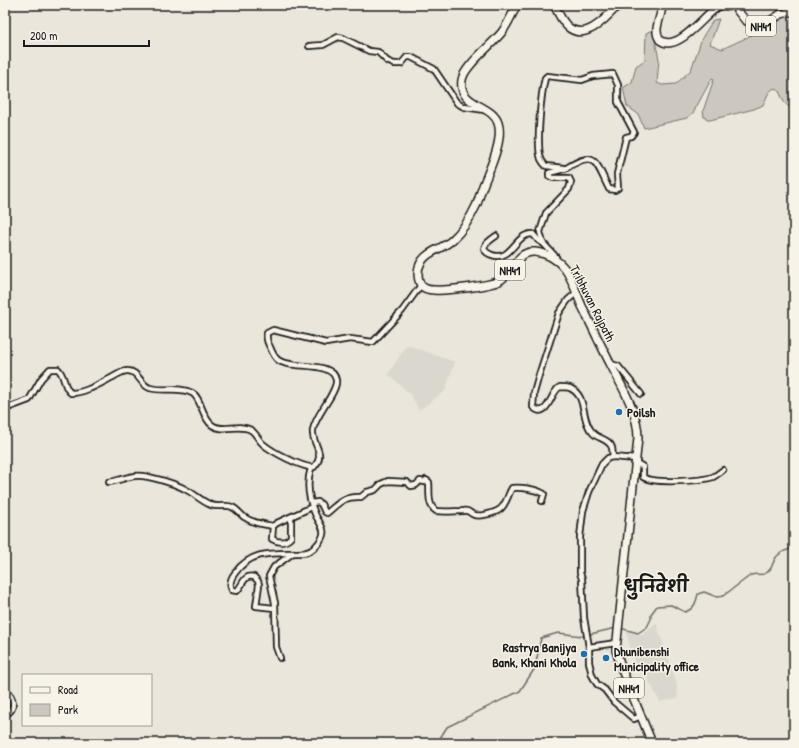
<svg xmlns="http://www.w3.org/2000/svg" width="799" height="748" viewBox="0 0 799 748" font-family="'Patrick Hand','Playpen Sans Deva',sans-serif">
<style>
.built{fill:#dad7ce}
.green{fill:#ccc8c0;stroke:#74726e}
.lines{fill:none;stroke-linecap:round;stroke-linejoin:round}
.stream{stroke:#6d6c68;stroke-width:1.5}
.minor-casing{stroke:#1c1c1c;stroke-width:8}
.trunk-casing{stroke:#1c1c1c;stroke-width:10}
.minor{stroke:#f7f3e8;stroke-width:4.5}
.trunk{stroke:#f7f3e8;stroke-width:7}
.poi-dot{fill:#1f6fb2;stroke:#f7f3e8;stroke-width:1.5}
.labels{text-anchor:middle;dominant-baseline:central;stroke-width:3;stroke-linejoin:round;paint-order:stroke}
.shield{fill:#f7f3e8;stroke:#5e5c59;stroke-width:1}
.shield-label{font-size:12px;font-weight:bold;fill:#1c1c1c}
.street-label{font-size:13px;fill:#1c1c1c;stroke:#f7f3e8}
.poi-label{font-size:13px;font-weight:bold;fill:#1c1c1c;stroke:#f7f3e8;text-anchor:start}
.district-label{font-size:17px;font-weight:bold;fill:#1c1c1c;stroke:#f7f3e8}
</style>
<rect width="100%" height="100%" fill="#eae6dc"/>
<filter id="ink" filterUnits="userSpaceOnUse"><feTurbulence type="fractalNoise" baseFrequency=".025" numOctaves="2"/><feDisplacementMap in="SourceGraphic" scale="8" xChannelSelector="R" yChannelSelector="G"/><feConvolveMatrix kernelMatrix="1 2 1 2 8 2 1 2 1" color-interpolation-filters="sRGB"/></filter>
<g filter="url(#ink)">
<g class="built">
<path d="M407,345L455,362L445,391L419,410L410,394L388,374Z"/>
<path d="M656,623L676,681L678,698L660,702L641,666L635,665L626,631L642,635Z"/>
</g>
<path class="green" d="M783,16H794V112L784,102L779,91L774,88L769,92L763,105L754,109L710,120L704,117L703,111L714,79L712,78L693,113L687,118L644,128L638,114L627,106L623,88L632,82L636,66L645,60L646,33L650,31H653L659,59L657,83L662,85L676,84L691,70L702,38L713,20L719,19L710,44L722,49L748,37Z"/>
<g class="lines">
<g class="stream">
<path d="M620,628L638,633L647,627L651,619V614L657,606L671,605L685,612C694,609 696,603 698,594L704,592L717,597L723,596L751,575C756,573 762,576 766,573C772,570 772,564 775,559C779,552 787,550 794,548"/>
<path d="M437,743L447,727L520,691L535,668L541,638L558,633L582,636L616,628"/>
</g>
<defs>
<g id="minor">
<path d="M309,46L323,45L338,37L343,38L369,51L378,52L387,61L394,64H401L407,57H411L434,69L457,103L464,107L485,110"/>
<path d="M564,169V168L546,166C544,164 542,161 541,159C536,144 541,94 545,78L547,76L582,80L593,76L613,74L618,85V102L634,132L631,136L626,137L617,174L618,188L615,190L609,189C595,161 596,149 565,169"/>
<path d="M496,236C489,241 476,249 492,255C512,262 515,233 533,234L538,240L543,243"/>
<path d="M556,257L543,243L540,232L546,213L569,189L571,182L569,178H553L549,176V173L564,169"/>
<path d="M576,293L568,300L559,313L539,375L534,393L533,407C548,421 551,390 560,387C564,387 567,387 570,388C588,396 580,420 593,433C598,439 610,439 612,448C613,451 612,454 613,457L636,459"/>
<path d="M611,364L618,366L641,394"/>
<path d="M5,409L29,400L41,379L50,369H58C66,377 63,388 71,393C85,393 101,383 113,377C117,375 122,371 127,371C138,370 141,386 150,388C164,392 179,386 192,393C201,397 202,418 212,425C223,433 239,423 251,430C256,433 258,440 263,444C271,451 304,469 314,467C327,453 311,444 313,430C315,415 338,392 336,380C333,360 291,370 278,360C274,357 272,352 270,347C267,342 266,338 267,333L273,330L326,343L350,339L373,342L402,311L421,285"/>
<path d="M613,457L608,458L602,464L589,492L583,511L580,537V573L582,579L584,618L589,647V662L592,675L597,684L605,690L614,702L634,719L641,716"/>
<path d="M635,462L643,467V477C653,484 701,481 713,477C717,475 720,472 723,470"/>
<path d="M109,482C118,481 126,477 135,476C145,474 176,484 185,489C195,494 201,501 211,505C218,508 227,504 232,507C237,509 240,514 244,517C253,523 262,524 273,526L277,523L312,507"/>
<path d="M312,503L318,502L321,504L325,512L327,513C340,502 344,496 361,497L367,492L375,490L381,484L388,481L407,482L411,486L416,485L420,481L425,482L426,480L429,482C430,491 427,505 436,511C445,512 455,511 464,511C468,510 469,512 472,514C478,518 494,513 499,510C506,506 508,494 512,488C521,487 536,489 544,494L542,501"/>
<path d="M273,526L272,539C279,543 286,543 291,537V517"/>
<path d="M274,608L256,606L259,585L258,581L254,577C244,574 243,585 237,591L232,590C229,584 231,578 235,573C250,552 270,553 293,553C301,553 308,554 314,548C318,544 325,536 323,530C322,525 318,520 316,516C309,501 306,484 311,468"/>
<path d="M5,646V648"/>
<path d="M589,647L616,643"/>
<path d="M280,658L276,647L275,603L269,576L274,567L293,553"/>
<path d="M5,690C14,697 17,709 5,715"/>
</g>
<g id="trunk">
<path d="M517,5C512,14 508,24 502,32C492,45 464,66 462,80C458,106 492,104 498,123C504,140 489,170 483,186C480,193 479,200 476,206C470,219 462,231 452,240C440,251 420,252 418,272C418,276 418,281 421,285C424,289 429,290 434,290C445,291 489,286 499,281C514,273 516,250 535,252C547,253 558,260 565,269C574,281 577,297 584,310C593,329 602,348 612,367C623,389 638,412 638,438L616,650L622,670L652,743"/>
<path d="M554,5C558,12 561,20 567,26C585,43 607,17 618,5"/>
<path d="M662,5C662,17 652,30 660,40C678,54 705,13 720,5"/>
<path d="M733,5L745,20L756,26L764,25L781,14L794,11"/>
</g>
</defs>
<use href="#minor" class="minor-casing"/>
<use href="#trunk" class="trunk-casing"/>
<use href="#minor" class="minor"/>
<use href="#trunk" class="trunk"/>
</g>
</g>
<g class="poi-dot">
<circle cx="619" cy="412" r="4"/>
<circle cx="584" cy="654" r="4"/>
<circle cx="606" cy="658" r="4"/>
</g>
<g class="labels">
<g class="shield">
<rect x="746" y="16" width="30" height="20" rx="3"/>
<rect x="495" y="260" width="30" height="20" rx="3"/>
<rect x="614" y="678" width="30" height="20" rx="3"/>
</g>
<g class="shield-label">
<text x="761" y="26">NH41</text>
<text x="510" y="270">NH41</text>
<text x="629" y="688">NH41</text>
</g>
<g class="street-label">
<text transform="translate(593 303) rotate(63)">Tribhuvan Rajpath</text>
</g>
<g class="poi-label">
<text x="627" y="412">Poilsh</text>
<text x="576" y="647" text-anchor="end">Rastrya Banijya<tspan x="576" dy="15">Bank, Khani Khola</tspan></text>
<text x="614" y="651">Dhunibenshi<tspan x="614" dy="15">Municipality office</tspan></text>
</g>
<g class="district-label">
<text x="656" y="585">धुनिवेशी</text>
</g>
</g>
<rect width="799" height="748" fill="none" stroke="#f7f3e8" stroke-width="20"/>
<rect x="10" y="10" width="779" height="728" fill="none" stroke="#1c1c1c" stroke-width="1.5" filter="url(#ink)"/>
<rect x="22" y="674" width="130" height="52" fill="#f7f3e8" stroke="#9f9d96"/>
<rect x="30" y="687" width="20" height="6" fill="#f7f3e8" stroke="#9f9d96"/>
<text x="58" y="694" font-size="12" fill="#1c1c1c">Road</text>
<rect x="30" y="704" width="20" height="12" fill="#ccc8c0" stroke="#9f9d96"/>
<text x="58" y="714" font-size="12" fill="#1c1c1c">Park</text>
<path d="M24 40v6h125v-6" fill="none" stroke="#1c1c1c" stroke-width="2"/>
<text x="30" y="40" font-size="12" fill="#1c1c1c" stroke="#f7f3e8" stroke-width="3" paint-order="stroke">200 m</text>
</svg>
